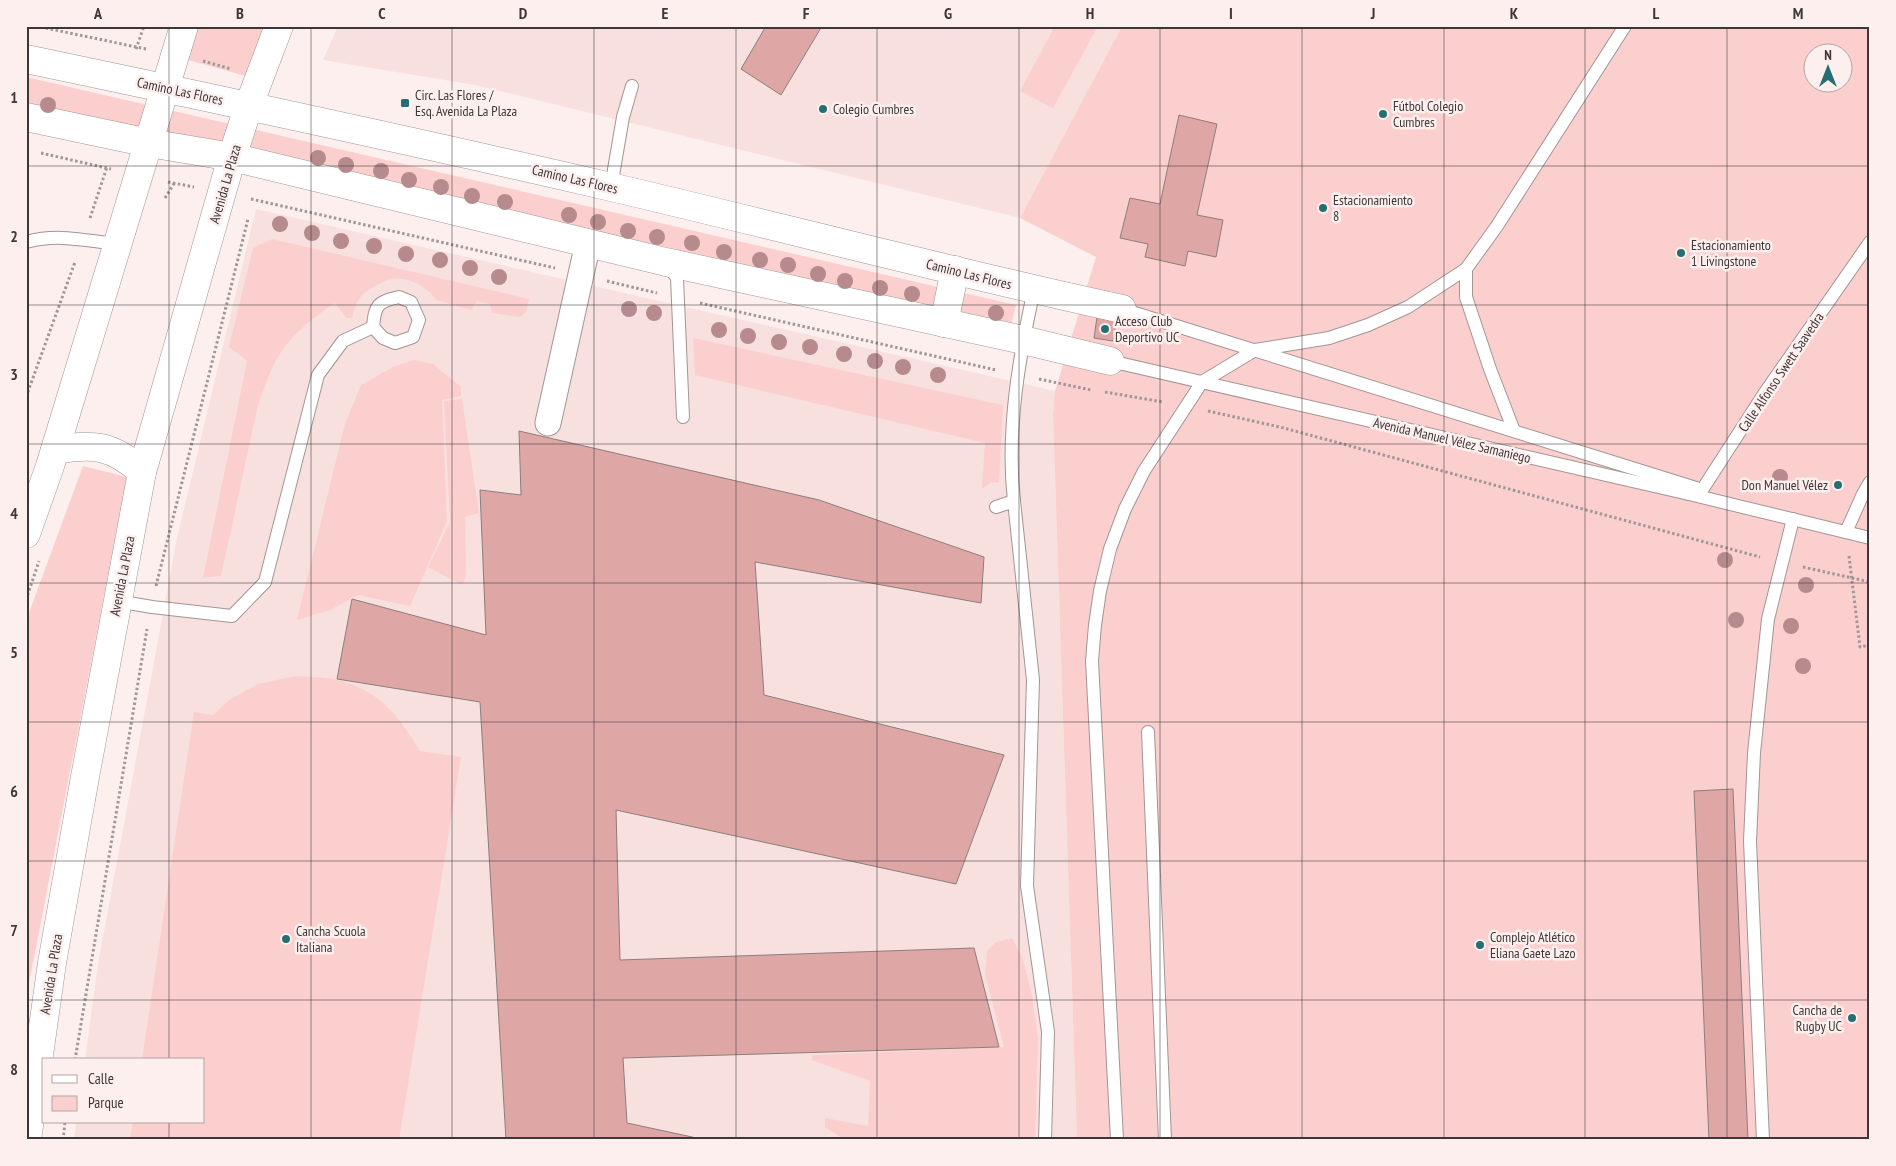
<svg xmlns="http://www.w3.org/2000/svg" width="1896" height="1166" viewBox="0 0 1896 1166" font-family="'PT Sans Narrow',sans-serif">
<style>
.built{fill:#f8e0df}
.green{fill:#fbcfce;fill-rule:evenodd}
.building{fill:#dea7a6;stroke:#8b7e7d}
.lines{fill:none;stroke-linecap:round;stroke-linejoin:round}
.lane-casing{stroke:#a29594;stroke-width:14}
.street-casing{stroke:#a29594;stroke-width:27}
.secondary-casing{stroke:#a29594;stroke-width:29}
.path{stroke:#a19797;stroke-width:3;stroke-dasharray:2.5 2.5;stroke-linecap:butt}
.lane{stroke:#fff;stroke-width:12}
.street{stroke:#fff;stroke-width:25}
.secondary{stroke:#fff;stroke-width:28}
.tree{fill:#b78b8d}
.grid{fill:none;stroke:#3d3837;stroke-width:1;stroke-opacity:0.55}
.poi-dot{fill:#246f72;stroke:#feefef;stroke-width:2}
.labels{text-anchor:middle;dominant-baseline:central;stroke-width:5;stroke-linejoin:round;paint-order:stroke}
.street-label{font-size:14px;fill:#3d3837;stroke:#feefef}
.poi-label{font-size:14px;fill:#3d3837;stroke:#feefef;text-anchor:start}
.neatline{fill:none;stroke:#3d3837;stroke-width:2}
.grid-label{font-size:16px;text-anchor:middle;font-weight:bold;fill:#3d3837}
</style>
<rect width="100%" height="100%" fill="#feefef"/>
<g class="built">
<path d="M338,26H1122L1020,218L475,85L323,60Z"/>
<path d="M256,209L1055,391L1053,414L1077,1140H74L76,1122H204V1060H85L98,964L177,538Z"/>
</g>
<g class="green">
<path d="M192,26H265L246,76L181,58Z"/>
<path d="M1055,26H1098L1053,108L1020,91Z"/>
<path d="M1122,26H1870V1140H1077L1053,414L1055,391L1096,257L1020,218ZM1814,52H1844V82H1814Z"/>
<path d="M26,77L1016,305L1011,325L265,156L26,105Z"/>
<path d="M272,239L529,299L526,312L520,317L492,313L490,304L477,301L471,310L436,300C428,287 408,276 392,279C382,281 365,291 359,299C355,304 354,312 352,318H346L335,303C315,316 292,334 279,355C270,370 264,389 258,405L221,576L203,578L247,361L229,347L253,248Z"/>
<path d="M693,338L1003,405L999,482L990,483L982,489L985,443L695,375Z"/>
<path d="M414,360L433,364L461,387V396L442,400L447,521L410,606L358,595L330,610L297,620L345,424L361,385L393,367Z"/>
<path d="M462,399L479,513L465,517L466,576L462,585L428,567L450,522L444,401Z"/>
<path d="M83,466L127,477L26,999V621Z"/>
<path d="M295,676C307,677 321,677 333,679C377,688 398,714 420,751L461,757L399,1140H130L133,1122H204V1060H142L194,712L213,715L229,700L258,684Z"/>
<path d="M1012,938L1023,959L1032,995L1038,1039L1035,1140H845L825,1127V1118L868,1126L870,1081L812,1060V1055L1004,1047L985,974L987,951L996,942Z"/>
</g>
<g class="building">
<path d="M766,26H822L781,95L741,69Z"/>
<path d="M1179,115L1217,124L1197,215L1223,220L1216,257L1188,251L1185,266L1145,257L1148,244L1120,238L1130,198L1160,204Z"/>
<path d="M1097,317L1117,320L1113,341L1094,338Z"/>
<path d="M519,431L819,500L984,557L981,603L755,562L764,695L1004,755L956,884L616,810L620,960L974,948L999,1047L623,1058L627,1123L706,1140H506L480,702L337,679L352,599L486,635L480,490L521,495Z"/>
<path d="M1733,789L1748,1140H1709L1694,791Z"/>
</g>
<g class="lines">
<defs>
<g id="lane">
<path d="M611,187L623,117L632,86"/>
<path d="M26,242C60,233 85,241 119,244"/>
<path d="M667,264L677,278L683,417"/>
<path d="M1466,269V297L1490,369L1514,431"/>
<path d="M399,297L411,302L419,320L413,337L395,343L383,338L373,327C375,305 377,302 399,297Z"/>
<path d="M1122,309L1696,488"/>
<path d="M1110,361L1689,494L1870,538"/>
<path d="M1689,494L1702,490L1764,394L1870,242"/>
<path d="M1014,501L1033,680L1027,886L1048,1032L1045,1140"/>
<path d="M996,507L1014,501C1006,432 1019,357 1034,290"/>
<path d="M1846,532L1863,494L1870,482"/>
<path d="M117,601L152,607L232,616L265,582L318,375L343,341L373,327"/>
<path d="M1148,732L1165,1140"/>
<path d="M1117,1140L1092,661L1095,625L1100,591L1110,549L1125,509L1144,471L1202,382L1255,350L1329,338L1368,325L1408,307L1466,269L1497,226L1625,26"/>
<path d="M1763,1140L1750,841L1754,753L1768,619L1793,519"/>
</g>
<path id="street" d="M548,423L588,243"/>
<g id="secondary">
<path d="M26,59C222,100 417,142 611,187C782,227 951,272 1122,309"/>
<path d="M26,117L149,143L232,157L666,262L1023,340L1110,361"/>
<path d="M944,323L955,270"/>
<path d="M55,450C93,443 113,445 142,472"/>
<path d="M26,534L50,466L184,26"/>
<path d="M27,1140L52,963L85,777L142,472L232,157L249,105L279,26"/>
</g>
</defs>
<use href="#lane" class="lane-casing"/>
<use href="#street" class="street-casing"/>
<use href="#secondary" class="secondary-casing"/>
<g class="path">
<path d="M36,26L146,49"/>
<path d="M136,49L144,26"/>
<path d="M203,61L231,69"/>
<path d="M41,153L111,169"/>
<path d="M168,182L194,187"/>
<path d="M165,198L175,182"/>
<path d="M251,199L555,268"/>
<path d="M90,218L107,167"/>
<path d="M607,281L657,293"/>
<path d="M700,303L996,370"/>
<path d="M1039,379L1091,390"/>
<path d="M1105,392L1163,402"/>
<path d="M26,397L75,262"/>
<path d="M1208,411L1280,427L1760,557"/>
<path d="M1849,556L1860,647L1870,645"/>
<path d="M1803,567L1870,582"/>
<path d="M156,586L248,219"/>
<path d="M26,600L39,561"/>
<path d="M75,1060L147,629"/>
<path d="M63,1140L65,1122"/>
</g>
<use href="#lane" class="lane"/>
<use href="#street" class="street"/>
<use href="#secondary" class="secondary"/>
</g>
<g class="tree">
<circle cx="48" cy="105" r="8"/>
<circle cx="318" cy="158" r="8"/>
<circle cx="346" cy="165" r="8"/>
<circle cx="381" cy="171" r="8"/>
<circle cx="409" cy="180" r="8"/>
<circle cx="441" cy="187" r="8"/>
<circle cx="472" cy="196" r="8"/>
<circle cx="505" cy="202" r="8"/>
<circle cx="569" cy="215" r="8"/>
<circle cx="598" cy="222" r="8"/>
<circle cx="280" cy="224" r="8"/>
<circle cx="628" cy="231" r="8"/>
<circle cx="312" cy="233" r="8"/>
<circle cx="657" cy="237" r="8"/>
<circle cx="341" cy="241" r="8"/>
<circle cx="692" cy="243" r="8"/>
<circle cx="374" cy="246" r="8"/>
<circle cx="724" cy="252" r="8"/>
<circle cx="406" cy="254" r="8"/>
<circle cx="440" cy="260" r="8"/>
<circle cx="760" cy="260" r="8"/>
<circle cx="788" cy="265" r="8"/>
<circle cx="470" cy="268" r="8"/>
<circle cx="818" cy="274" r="8"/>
<circle cx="499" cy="277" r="8"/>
<circle cx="845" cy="281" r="8"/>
<circle cx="880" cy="288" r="8"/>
<circle cx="912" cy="294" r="8"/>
<circle cx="629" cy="309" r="8"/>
<circle cx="654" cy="313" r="8"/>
<circle cx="996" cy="313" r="8"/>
<circle cx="719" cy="330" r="8"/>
<circle cx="748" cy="336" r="8"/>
<circle cx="779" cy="342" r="8"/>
<circle cx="810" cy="347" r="8"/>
<circle cx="844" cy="354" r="8"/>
<circle cx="875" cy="361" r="8"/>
<circle cx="903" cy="367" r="8"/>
<circle cx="938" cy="375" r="8"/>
<circle cx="1780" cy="477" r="8"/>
<circle cx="1725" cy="560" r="8"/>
<circle cx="1806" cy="585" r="8"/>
<circle cx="1736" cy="620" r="8"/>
<circle cx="1791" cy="626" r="8"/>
<circle cx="1803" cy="666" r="8"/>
</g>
<path class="grid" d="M169,26V1060M311,26V1140M452,26V1140M594,26V1140M736,26V1140M877,26V1140M1019,26V1140M1160,26V1140M1302,26V1140M1444,26V1140M1585,26V1140M1727,26V1140M26,166H1870M26,305H1870M26,444H1870M26,583H1870M26,722H1870M26,861H1870M26,1000H1870M169,1122V1140"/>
<g class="poi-dot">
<rect x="400" y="98" width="10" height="10" rx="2.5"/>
<circle cx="823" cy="109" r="5"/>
<circle cx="1383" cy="114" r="5"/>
<circle cx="1323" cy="208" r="5"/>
<circle cx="1681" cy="253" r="5"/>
<circle cx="1105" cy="329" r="5"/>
<circle cx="1838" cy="485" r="5"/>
<circle cx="286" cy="939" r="5"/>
<circle cx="1480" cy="945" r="5"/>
<circle cx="1852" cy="1018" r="5"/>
</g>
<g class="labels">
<g class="street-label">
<text transform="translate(180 91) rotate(12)">Camino Las Flores</text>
<text transform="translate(575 179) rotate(13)">Camino Las Flores</text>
<text transform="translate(225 184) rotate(-74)">Avenida La Plaza</text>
<text transform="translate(969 274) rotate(14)">Camino Las Flores</text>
<text transform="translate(1781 372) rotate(-56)">Calle Alfonso Swett Saavedra</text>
<text transform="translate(1452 440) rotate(13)">Avenida Manuel Vélez Samaniego</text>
<text transform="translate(122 576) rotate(-79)">Avenida La Plaza</text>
<text transform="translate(51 974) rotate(-81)">Avenida La Plaza</text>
</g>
<g class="poi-label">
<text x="415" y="95">Circ. Las Flores /<tspan x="415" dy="16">Esq. Avenida La Plaza</tspan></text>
<text x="1393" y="106">Fútbol Colegio<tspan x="1393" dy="16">Cumbres</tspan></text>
<text x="833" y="109">Colegio Cumbres</text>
<text x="1333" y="200">Estacionamiento<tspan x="1333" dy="16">8</tspan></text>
<text x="1691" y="245">Estacionamiento<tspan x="1691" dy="16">1 Livingstone</tspan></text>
<text x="1115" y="321">Acceso Club<tspan x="1115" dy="16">Deportivo UC</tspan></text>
<text x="1828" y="485" text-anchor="end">Don Manuel Vélez</text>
<text x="296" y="931">Cancha Scuola<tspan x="296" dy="16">Italiana</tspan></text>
<text x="1490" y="937">Complejo Atlético<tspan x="1490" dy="16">Eliana Gaete Lazo</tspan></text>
<text x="1842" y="1010" text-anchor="end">Cancha de<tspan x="1842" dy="16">Rugby UC</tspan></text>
</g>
</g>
<rect width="1896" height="1166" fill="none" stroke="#feefef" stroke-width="55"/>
<rect x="42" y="1058" width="162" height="65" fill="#feefef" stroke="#b1a6a5"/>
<rect x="52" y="1075" width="25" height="8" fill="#ffffff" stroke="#b1a6a5"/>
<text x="88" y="1084" font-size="15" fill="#3d3837">Calle</text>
<rect x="52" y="1096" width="25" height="15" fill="#fbcfce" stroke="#b1a6a5"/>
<text x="88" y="1108" font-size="15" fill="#3d3837">Parque</text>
<g transform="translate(1828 68)"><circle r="24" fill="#feefef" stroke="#b1a6a5"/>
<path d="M0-4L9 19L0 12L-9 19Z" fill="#246f72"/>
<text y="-8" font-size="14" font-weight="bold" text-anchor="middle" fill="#3d3837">N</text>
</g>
<rect x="28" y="28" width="1840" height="1110" class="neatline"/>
<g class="grid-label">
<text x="98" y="19">A</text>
<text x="240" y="19">B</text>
<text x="382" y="19">C</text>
<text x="523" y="19">D</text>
<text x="665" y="19">E</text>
<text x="806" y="19">F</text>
<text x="948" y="19">G</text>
<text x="1090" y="19">H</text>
<text x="1231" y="19">I</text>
<text x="1373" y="19">J</text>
<text x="1514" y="19">K</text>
<text x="1656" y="19">L</text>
<text x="1798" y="19">M</text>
<text x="14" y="103">1</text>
<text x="14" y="242">2</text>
<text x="14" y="380">3</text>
<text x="14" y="519">4</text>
<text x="14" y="658">5</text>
<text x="14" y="797">6</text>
<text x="14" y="936">7</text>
<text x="14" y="1075">8</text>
</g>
</svg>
